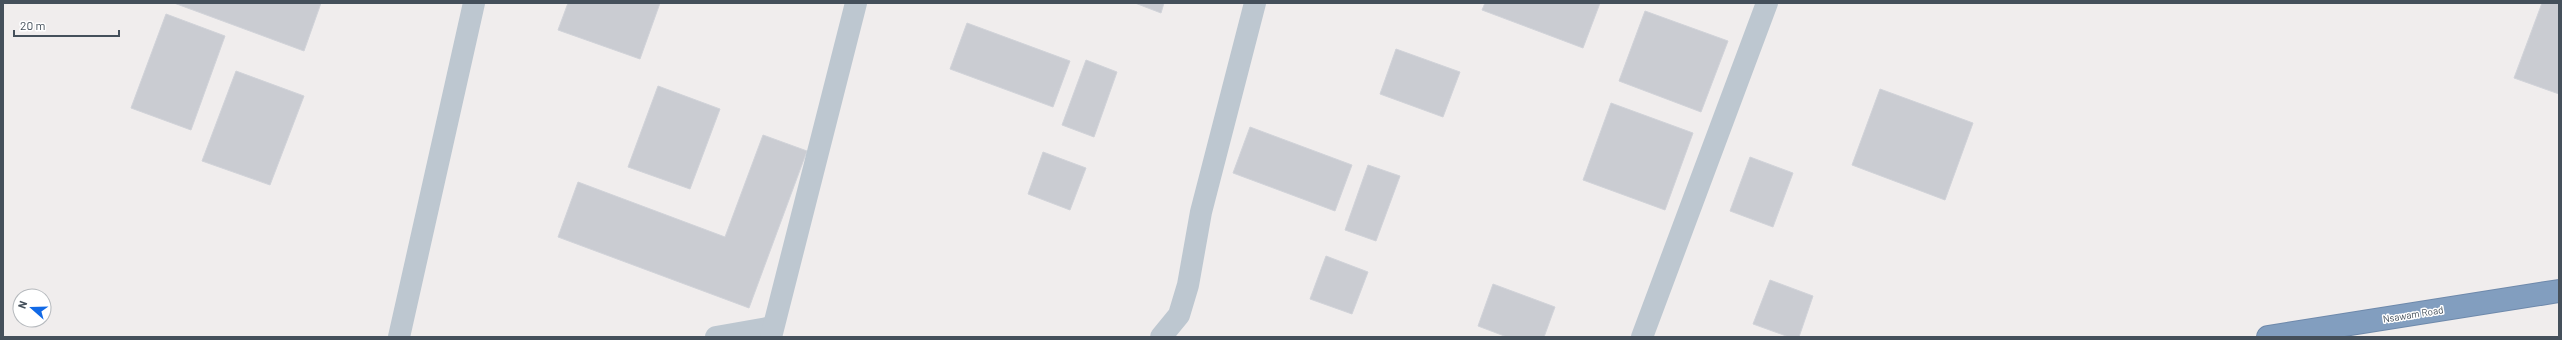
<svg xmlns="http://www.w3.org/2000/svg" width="2562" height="340" viewBox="0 0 2562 340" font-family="Barlow,sans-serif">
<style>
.building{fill:#caccd2;stroke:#d1d3d9}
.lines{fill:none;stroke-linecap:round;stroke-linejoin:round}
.highway-casing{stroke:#6e89ab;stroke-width:24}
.minor{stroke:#bdc7d0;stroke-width:22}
.highway{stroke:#829ebf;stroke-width:22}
.labels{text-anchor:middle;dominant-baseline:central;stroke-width:3;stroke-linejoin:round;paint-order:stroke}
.street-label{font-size:10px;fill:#45505b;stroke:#fff}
</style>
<rect width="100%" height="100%" fill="#f0eded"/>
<g class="building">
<path d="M174,3H321L304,51Z"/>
<path d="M568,3H660L640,59L558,30Z"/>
<path d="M1135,3H1164L1161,13Z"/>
<path d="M1485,3H1600L1583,48L1482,10Z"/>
<path d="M2542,3H2559V94L2514,78Z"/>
<path d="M1645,11L1728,41L1701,112L1619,81Z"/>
<path d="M166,14L225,36L191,130L131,108Z"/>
<path d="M967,23L1070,61L1053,107L950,69Z"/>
<path d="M1396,49L1460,72L1443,117L1380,94Z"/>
<path d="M1086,60L1117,72L1094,137L1062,125Z"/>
<path d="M236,71L304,96L270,185L202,161Z"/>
<path d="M658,86L720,109L690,189L628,167Z"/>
<path d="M1880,89L1973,123L1945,200L1852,165Z"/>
<path d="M1611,103L1693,133L1665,210L1583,180Z"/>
<path d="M1250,127L1352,165L1335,211L1233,173Z"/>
<path d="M763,135L807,151L749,308L558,237L578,182L725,237Z"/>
<path d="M1043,152L1086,168L1070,210L1028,194Z"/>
<path d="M1750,157L1793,173L1773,227L1730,211Z"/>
<path d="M1368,165L1400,176L1376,241L1345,230Z"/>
<path d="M1326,256L1368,272L1352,314L1310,299Z"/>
<path d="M1770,280L1813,296L1799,337H1789L1753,324Z"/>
<path d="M1493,284L1555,307L1544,337H1507L1478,326Z"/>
</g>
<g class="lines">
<defs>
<path id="highway" d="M2268,337L2559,291"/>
</defs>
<use href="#highway" class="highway-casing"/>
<g class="minor">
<path d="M399,337L474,3"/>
<path d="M716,337L773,327"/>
<path d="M771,337L856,3"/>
<path d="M1161,337L1179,315L1188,285L1201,212L1255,3"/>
<path d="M1642,337L1767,3"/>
</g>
<use href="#highway" class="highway"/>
</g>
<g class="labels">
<g class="street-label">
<text transform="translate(2413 314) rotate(-9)">Nsawam Road</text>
</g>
</g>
<rect width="2562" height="340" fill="none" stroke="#45505b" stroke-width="8"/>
<g transform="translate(32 308) rotate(290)"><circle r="19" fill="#ffffff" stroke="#b5b9bd"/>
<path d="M0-3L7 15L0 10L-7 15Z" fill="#1169e6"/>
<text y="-6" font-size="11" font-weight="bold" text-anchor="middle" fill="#45505b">N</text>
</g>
<path d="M14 30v6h105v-6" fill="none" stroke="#45505b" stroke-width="2"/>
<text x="20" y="30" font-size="12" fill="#45505b" stroke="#ffffff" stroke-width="3" paint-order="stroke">20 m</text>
</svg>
